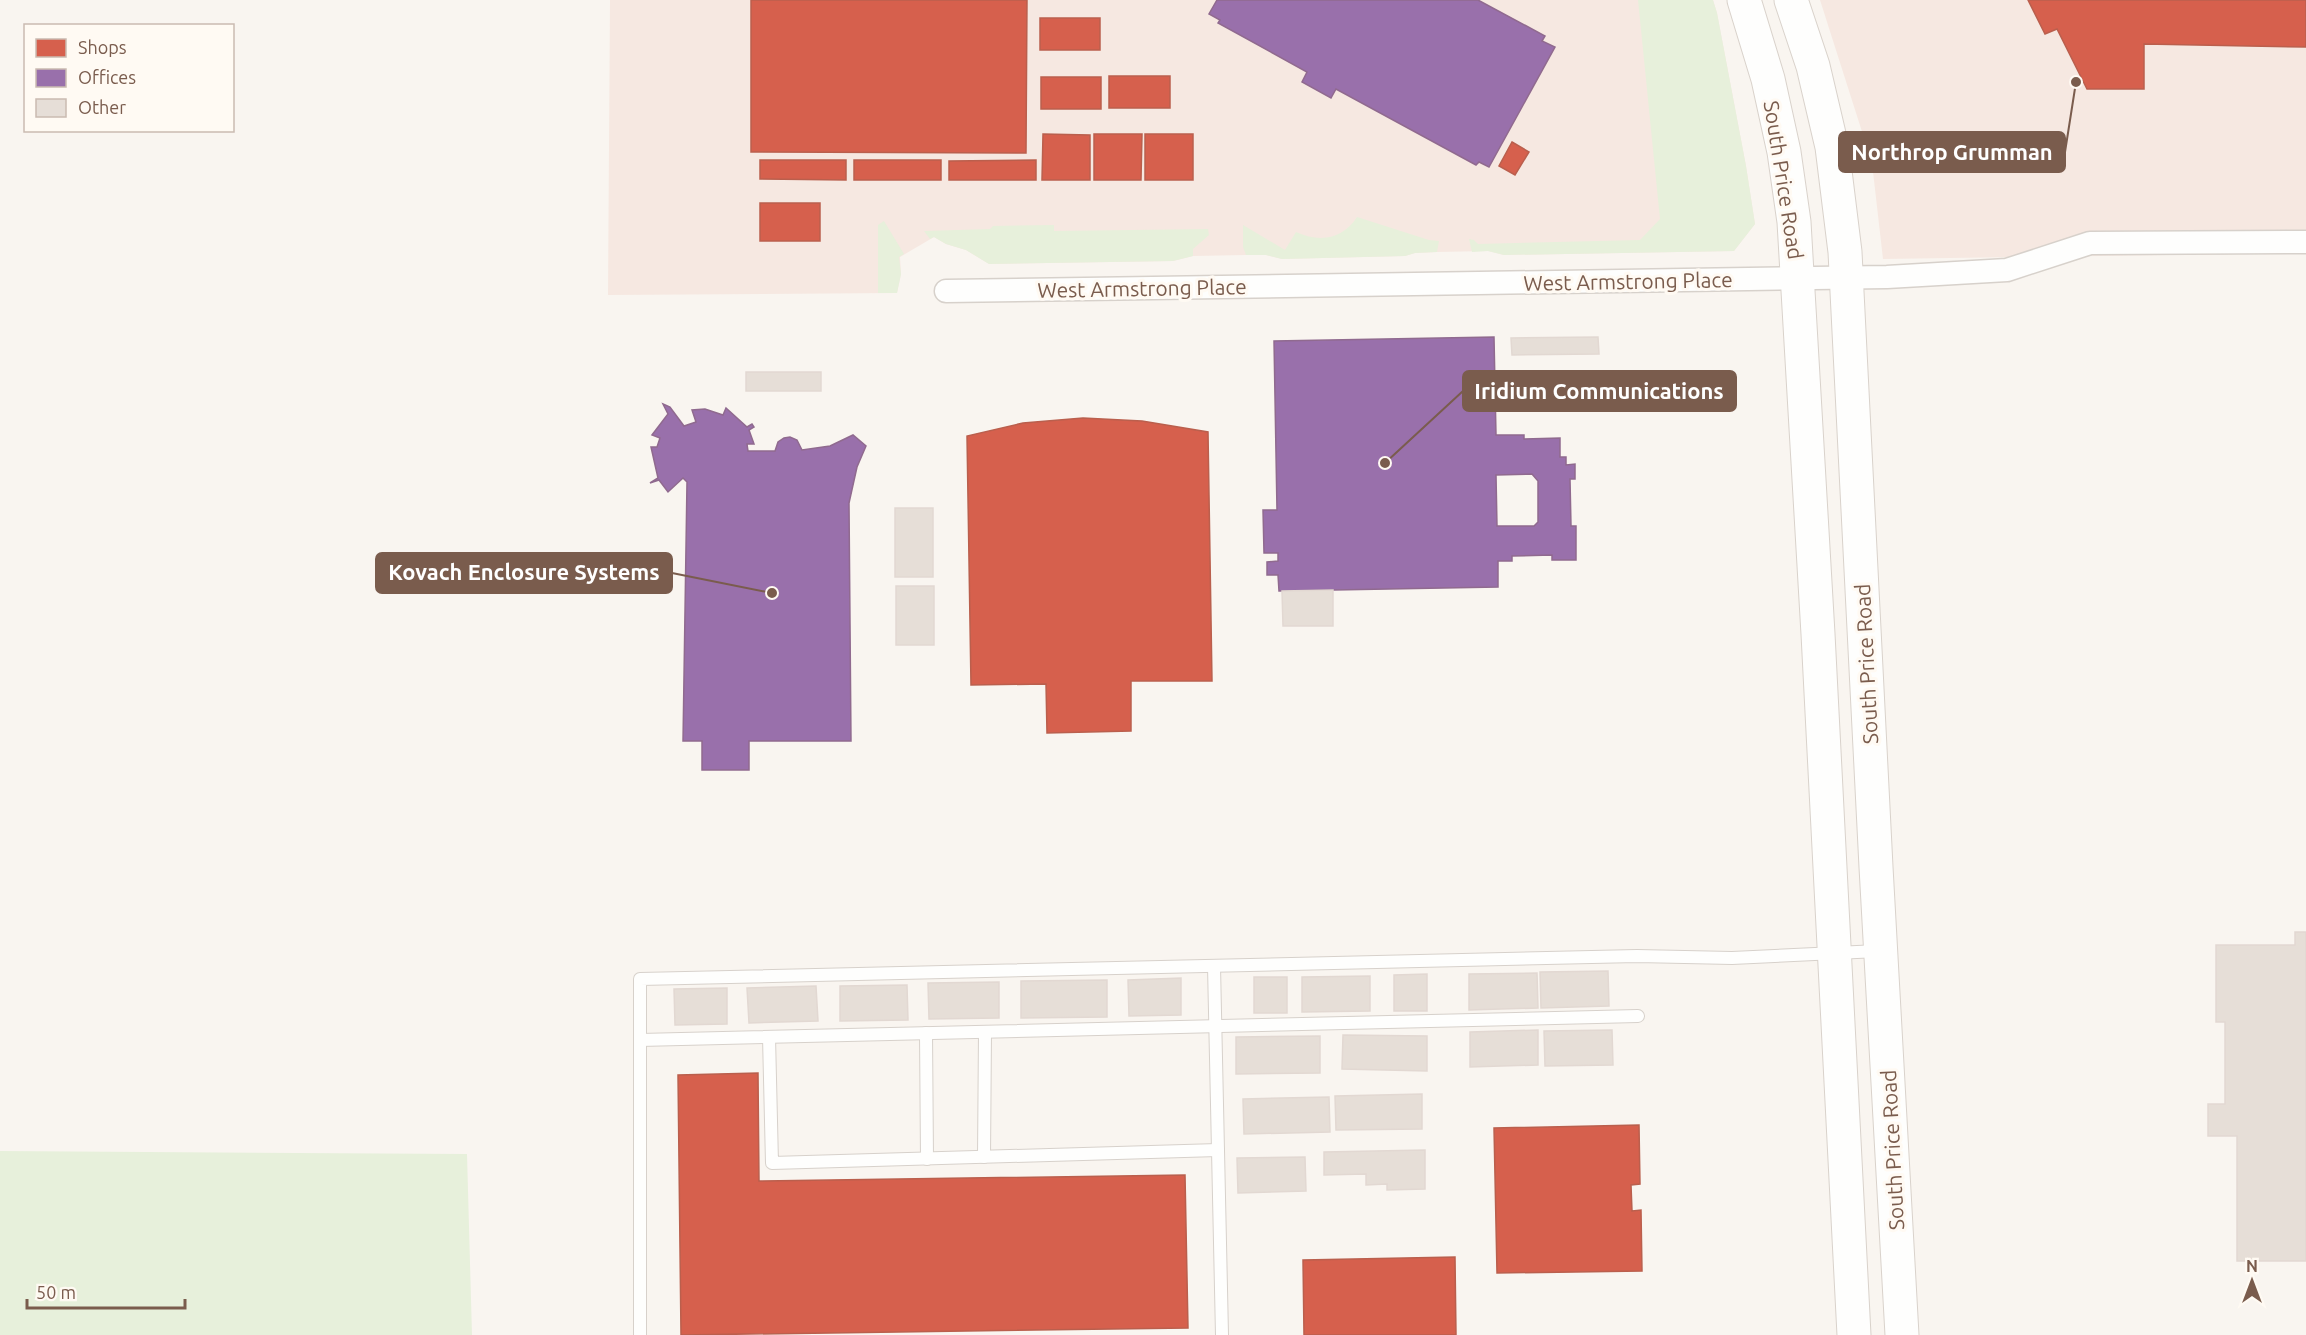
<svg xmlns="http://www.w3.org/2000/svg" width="2306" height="1335" viewBox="0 0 2306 1335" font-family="Ubuntu,sans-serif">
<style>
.commercial{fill:#f6e8e1}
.green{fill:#e7f0db}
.shops{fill:#d6604d;stroke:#ba5f4d;stroke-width:1.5}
.offices{fill:#9970ab;stroke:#906a8f;stroke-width:1.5;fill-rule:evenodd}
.building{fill:#e6ded7;stroke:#e2d8d2;stroke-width:1.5}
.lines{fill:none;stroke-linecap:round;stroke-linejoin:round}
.lane-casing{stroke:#d7d1cb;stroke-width:14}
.street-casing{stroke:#d7d1cb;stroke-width:25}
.secondary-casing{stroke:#d9d2cb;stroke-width:35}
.lane{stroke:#fefefd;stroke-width:12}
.street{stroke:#fefefd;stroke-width:22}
.secondary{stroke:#fefefd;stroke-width:33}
.labels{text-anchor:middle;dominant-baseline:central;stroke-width:6;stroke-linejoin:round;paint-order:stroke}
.street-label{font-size:21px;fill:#7a5c4d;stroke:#fffaf3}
.leader{fill:none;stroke:#7a5c4d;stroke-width:2}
.callout-dot{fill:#7a5c4d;stroke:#fffaf3;stroke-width:2}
.callout{fill:#7a5c4d;stroke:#7a5c4d;stroke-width:2}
.callout-label{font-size:22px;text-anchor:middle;font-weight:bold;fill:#fff}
</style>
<rect width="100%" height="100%" fill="#f9f5f0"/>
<g class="commercial">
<path d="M610,0H1713L1717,13L1746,166L1755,224L1734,251L1504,255L1488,251L1437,252L1415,253L1405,256L1282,259L1266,255H1246L1193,256L1173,261L989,264L966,250L946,244L934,237L900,257L901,274L897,293L608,295Z"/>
<path d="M1820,0H2306V253L1883,259L1872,163Z"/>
</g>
<g class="green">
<path d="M1638,0H1713L1717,13L1746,166L1755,224L1734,251L1504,255L1488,251L1472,252L1469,239L1474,240L1478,244L1640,240L1660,219Z"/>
<path d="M1357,217L1429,240L1439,241L1437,252L1415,253L1405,256L1282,259L1266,255H1246L1243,247V225L1285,250L1296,232C1320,243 1343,239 1357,217Z"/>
<path d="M884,221L904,254L899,257L901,274L897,293H878V225Z"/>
<path d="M1054,225V231L1208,229L1209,235L1193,249V256L1173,261L989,264L966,250L946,244L934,237L930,239L924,231L990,229L993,226Z"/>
<path d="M0,1151L467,1154L472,1335H0Z"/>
</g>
<g class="shops">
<path d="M751,0H1027L1026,153L751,152Z"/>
<path d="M2028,0H2306V47L2144,44V89H2087L2057,29L2045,34Z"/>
<rect x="1040" y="18" width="60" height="32"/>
<rect x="1109" y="76" width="61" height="32"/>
<rect x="1041" y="77" width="60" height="32"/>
<path d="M1043,134L1090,135V180H1042Z"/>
<path d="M1094,134H1142L1141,180H1094Z"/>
<rect x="1145" y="134" width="48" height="46"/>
<path d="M1512,142L1529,152L1515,175L1499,166Z"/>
<path d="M760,160H846V180L760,179Z"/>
<rect x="854" y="160" width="87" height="20"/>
<path d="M1036,160V180H949V161Z"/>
<rect x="760" y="203" width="60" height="38"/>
<path d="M1083,418L1142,421L1208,432L1212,681H1131V731L1047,733L1046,684L971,685L967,436L1023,423Z"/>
<path d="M758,1073L759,1181L1185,1175L1188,1328L681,1335L678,1075Z"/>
<path d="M1639,1125L1640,1184L1631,1185L1632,1211L1641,1210L1642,1271L1497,1273L1494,1128Z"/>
<path d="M1455,1257L1456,1335H1304L1303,1260Z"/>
</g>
<g class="offices">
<path d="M1217,0H1478L1545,36L1542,41L1555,47L1489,167L1479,162L1476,165L1336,89L1331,98L1302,82L1307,72L1218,23L1220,20L1209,14Z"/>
<path d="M1494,337L1496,435H1524V439L1560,438V457H1566V465L1575,464V479H1570L1571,526H1576V560H1552V555L1512,556V561H1498V587L1279,591L1278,575H1267V562L1278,561V553H1264L1263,510H1277L1274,341ZM1532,474L1538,481V522L1534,526H1497L1496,475Z"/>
<path d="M663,404L670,407L684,426L696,422L692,410L705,409L723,415L726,408L747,427L752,424L754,427L749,430L754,444H747L748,451H775L778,442L784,438L790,437L797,440L802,450L830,446L853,435L866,446L857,467L849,503L851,741H749V770H702V741H683L687,482L683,478L668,492L659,480L650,483L658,478L651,447H657L660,438L652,435L668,414Z"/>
</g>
<g class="building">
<path d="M1598,337L1599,354L1512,355L1511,338Z"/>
<rect x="746" y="372" width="75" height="19"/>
<rect x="895" y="508" width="38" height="69"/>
<rect x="896" y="586" width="38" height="59"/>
<path d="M1333,590V626H1283L1282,591Z"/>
<path d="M2295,932H2306V1261H2237V1136H2208V1104H2225V1022H2216V945H2295Z"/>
<path d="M1608,971L1609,1006L1541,1008L1540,972Z"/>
<path d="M1537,973L1538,1008L1469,1010V974Z"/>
<path d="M1427,974V1011H1394V975Z"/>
<path d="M1370,976V1011L1302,1012V977Z"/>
<rect x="1254" y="977" width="33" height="36"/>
<path d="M1181,978V1015L1129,1016L1128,980Z"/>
<path d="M1107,980V1017L1021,1018V981Z"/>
<path d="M999,982V1018L929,1019L928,983Z"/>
<path d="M907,985L908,1020L840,1021V986Z"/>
<path d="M816,986L818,1021L749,1023L747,988Z"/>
<path d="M727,988V1024L675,1025L674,989Z"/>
<path d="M1538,1030V1065L1470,1067V1032Z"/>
<path d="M1612,1030L1613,1065L1545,1066L1544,1031Z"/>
<path d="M1343,1035L1427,1036V1071L1342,1069Z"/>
<path d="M1320,1036V1073L1236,1074V1037Z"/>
<path d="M1422,1094V1129L1336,1130L1335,1096Z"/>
<path d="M1329,1097L1330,1132L1244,1134L1243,1099Z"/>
<path d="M1425,1150V1189L1387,1190V1184L1366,1185V1174L1324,1175V1152Z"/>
<path d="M1305,1157L1306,1191L1238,1193L1237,1158Z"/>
</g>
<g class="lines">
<defs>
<g id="lane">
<path d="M1214,966L1222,1335"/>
<path d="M926,1033L927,1159"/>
<path d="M769,1037L772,1163L1218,1150"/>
<path d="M640,1040L1638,1016"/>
<path d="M984,1157L985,1032"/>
<path d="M640,1335V979L1637,956L1732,958L1878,951"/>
</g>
<path id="street" d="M946,291L1887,277L2007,270L2090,243L2306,242"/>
<g id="secondary">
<path d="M1744,0L1768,79L1784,152L1794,222L1818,634L1854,1335"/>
<path d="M1791,0L1813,66L1832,147L1845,252L1876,867L1902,1335"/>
</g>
</defs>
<use href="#lane" class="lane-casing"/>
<use href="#street" class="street-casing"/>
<use href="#secondary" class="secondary-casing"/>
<use href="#lane" class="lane"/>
<use href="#street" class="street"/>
<use href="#secondary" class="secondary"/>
</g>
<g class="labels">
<g class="street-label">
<text transform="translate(1784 180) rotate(81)">South Price Road</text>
<text transform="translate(1628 281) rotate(-1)">West Armstrong Place</text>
<text transform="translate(1142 288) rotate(-1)">West Armstrong Place</text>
<text transform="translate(1866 664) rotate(-93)">South Price Road</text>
<text transform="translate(1892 1150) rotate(-93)">South Price Road</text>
</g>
</g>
<path class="leader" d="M2076 82L2065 152M1385 463L1463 391M772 593L672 573"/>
<g class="callout-dot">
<circle cx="2076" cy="82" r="6"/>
<circle cx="1385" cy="463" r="6"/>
<circle cx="772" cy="593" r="6"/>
</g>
<g class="callout">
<rect x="1839" y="132" width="226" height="40" rx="6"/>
<rect x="1463" y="371" width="273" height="40" rx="6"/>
<rect x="376" y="553" width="296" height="40" rx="6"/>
</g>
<g class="callout-label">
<text x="1952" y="160">Northrop Grumman</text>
<text x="1599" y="399">Iridium Communications</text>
<text x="524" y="580">Kovach Enclosure Systems</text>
</g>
<rect x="24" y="24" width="210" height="108" fill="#fffaf3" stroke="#cabbb1" stroke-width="1.5"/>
<rect x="36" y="39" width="30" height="18" fill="#d6604d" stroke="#cabbb1" stroke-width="1.5"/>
<text x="78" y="54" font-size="18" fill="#7a5c4d">Shops</text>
<rect x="36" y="69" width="30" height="18" fill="#9970ab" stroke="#cabbb1" stroke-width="1.5"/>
<text x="78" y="84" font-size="18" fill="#7a5c4d">Offices</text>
<rect x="36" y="99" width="30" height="18" fill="#e6ded7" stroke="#cabbb1" stroke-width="1.5"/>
<text x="78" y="114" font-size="18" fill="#7a5c4d">Other</text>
<g transform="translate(2252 1281)" stroke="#fffaf3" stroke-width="4.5" paint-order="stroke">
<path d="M0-4.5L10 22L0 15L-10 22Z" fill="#7a5c4d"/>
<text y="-9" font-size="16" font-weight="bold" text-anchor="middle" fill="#7a5c4d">N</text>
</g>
<path d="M27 1299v9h158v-9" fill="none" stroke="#7a5c4d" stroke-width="3"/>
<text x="36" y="1299" font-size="18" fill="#7a5c4d" stroke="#fffaf3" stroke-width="4.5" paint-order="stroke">50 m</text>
</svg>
